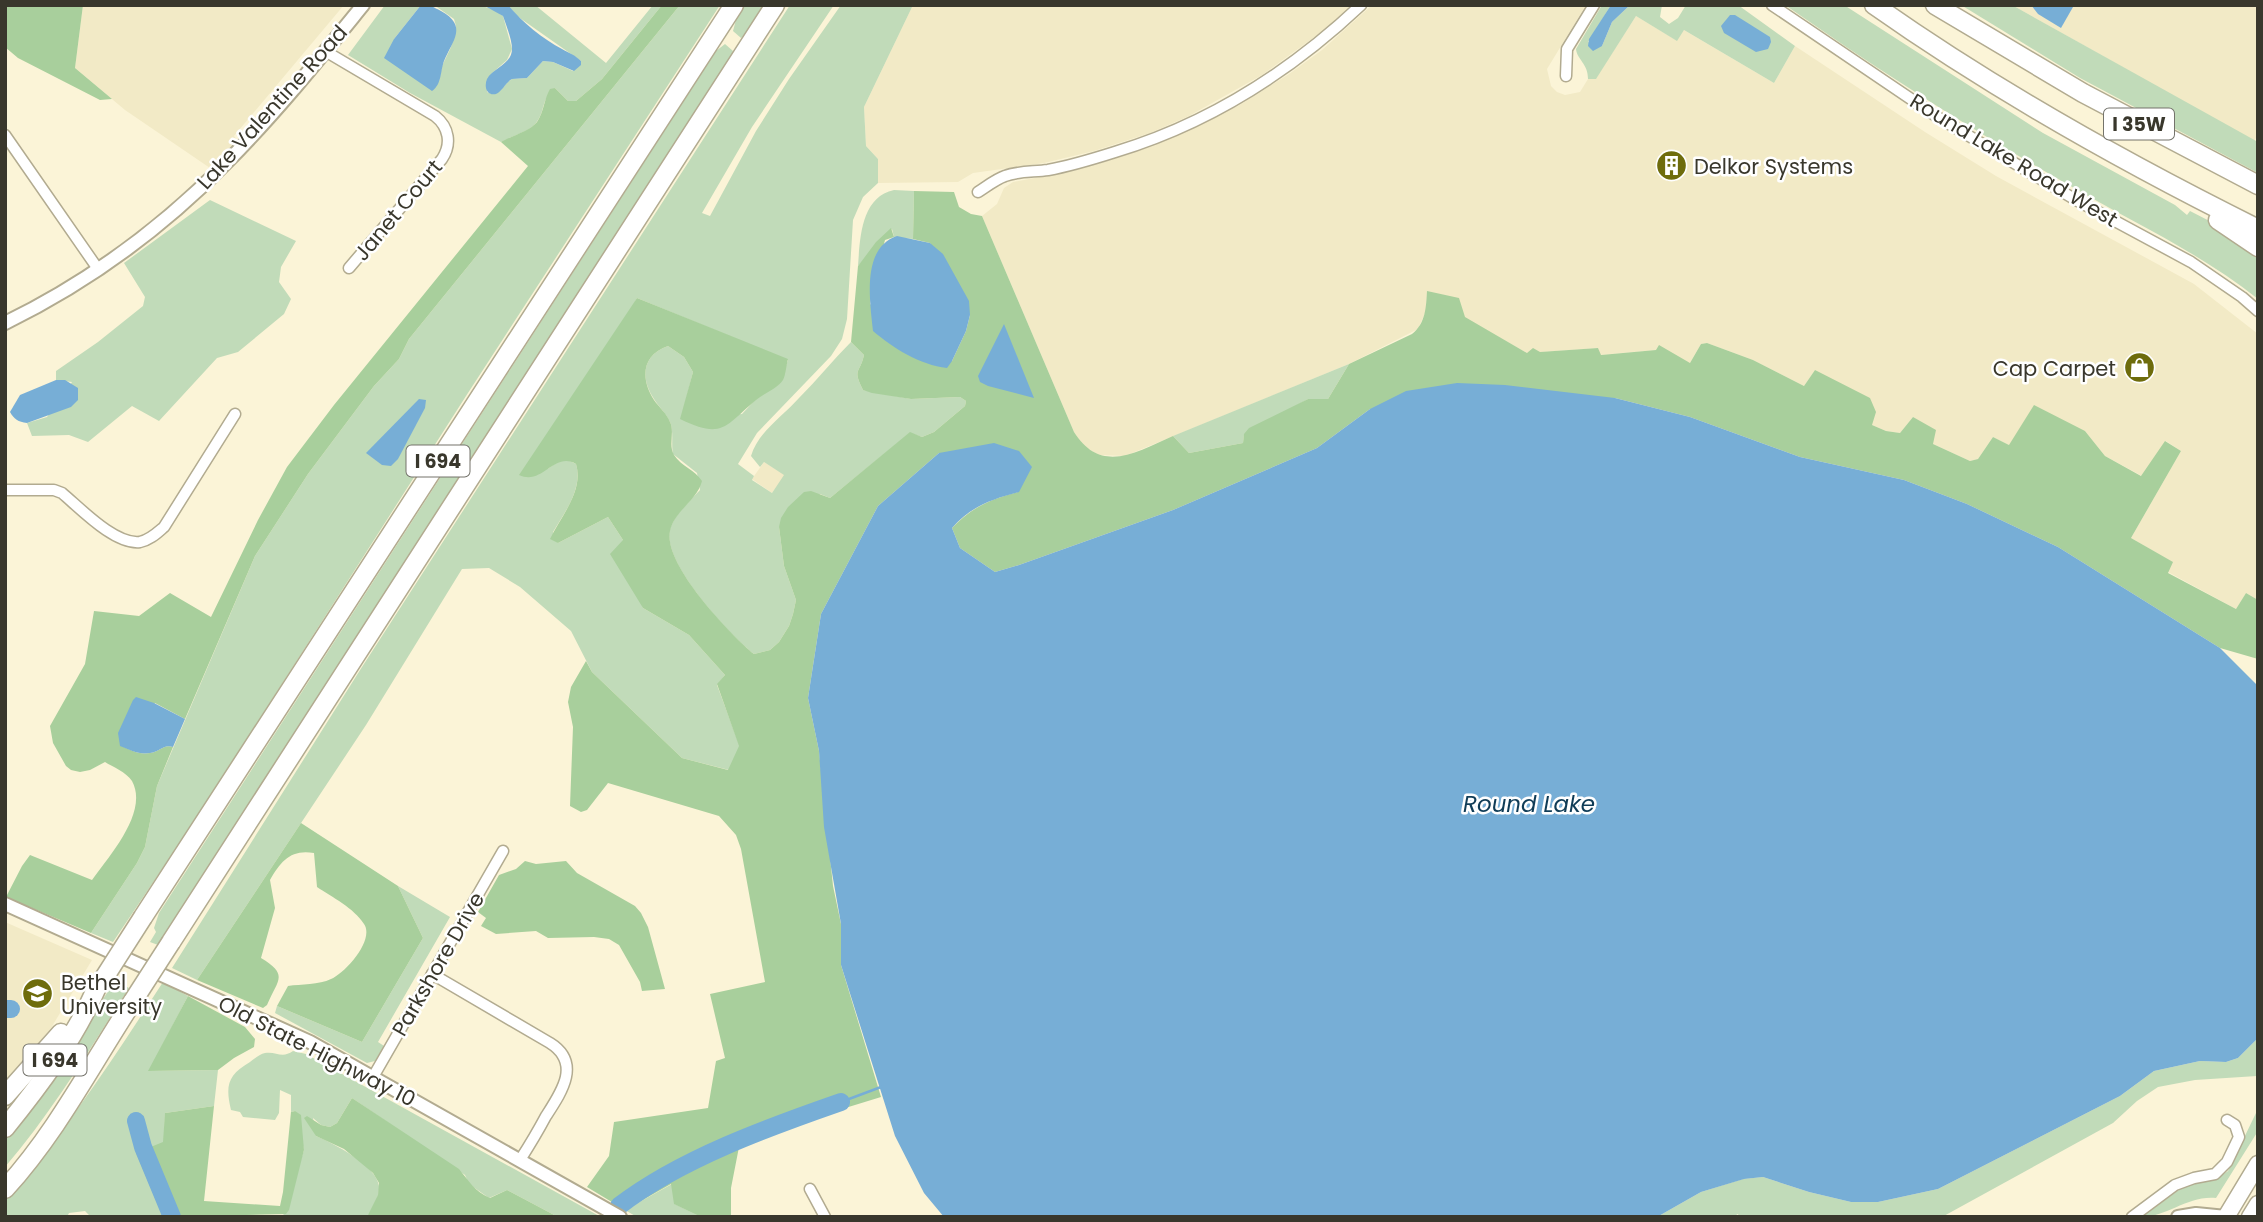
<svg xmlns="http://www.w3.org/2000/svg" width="2263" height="1222" viewBox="0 0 2263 1222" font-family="Poppins,sans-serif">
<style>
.built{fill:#f2eac6}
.green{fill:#c1dbb9}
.forest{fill:#a8cf9c}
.water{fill:#77aed6}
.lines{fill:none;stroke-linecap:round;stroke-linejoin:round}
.stream{stroke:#77aed6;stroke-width:2.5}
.river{stroke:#77aed6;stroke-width:18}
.minor-casing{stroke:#b2ab90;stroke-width:13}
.tertiary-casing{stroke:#b2ab90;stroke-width:16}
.primary-casing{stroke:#b2ab90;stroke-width:19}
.motorway-casing{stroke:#b2ab90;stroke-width:21}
.minor{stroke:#fff;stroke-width:10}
.tertiary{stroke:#fff;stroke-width:12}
.primary{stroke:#fff;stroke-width:16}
.motorway{stroke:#fff;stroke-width:18}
.motorway-bridge-casing{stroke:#b2ab90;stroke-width:21;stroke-linecap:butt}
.motorway-bridge{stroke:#fff;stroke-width:18}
.labels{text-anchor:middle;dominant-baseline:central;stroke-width:5;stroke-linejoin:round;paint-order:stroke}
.shield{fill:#fff;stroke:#74736b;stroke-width:2}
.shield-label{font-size:19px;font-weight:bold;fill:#39372c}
.street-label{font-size:21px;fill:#39372c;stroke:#fff}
.poi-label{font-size:21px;fill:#39372c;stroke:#fff;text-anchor:start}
.water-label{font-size:23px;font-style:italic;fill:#0f3c57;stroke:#fff}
</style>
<rect width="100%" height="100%" fill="#fbf4d7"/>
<g class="built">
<path d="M83,5H344L234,136L237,140L210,168L125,110L75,68Z"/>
<path d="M913,5H1352L1324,30L1262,75L1189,116L1150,133L1094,151L1044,163L973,173L958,182L878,183V159L866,146L864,107Z"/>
<path d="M1372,5H1586L1547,69L1551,86L1557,92L1565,95L1580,92L1588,79L1596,78L1636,16L1676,40L1684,30L1774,83L1795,46L1925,132L1996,176L2194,284L2258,334V600L2246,593L2236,609L2168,572L2172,562L2131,538L2181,451L2166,441L2142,476L2105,456L2085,431L2009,445L1993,437L1978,459L1970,461L1933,444L1913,417L1900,433L1886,431L1872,425L1815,370L1804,386L1753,360L1707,343L1701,344L1690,363L1657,350L1600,355L1598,348L1527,353L1470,321L1464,317L1461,309L1427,292L1426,311L1418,329L1349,364L1125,456L1099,455L1083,446L1074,432L982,216L997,204L1004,188L1013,182L1076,170L1111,160L1153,146L1238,106L1289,74L1322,50Z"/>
<path d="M2012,5H2258V135L2254,141Z"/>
<path d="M764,462L785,475L772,493L752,479Z"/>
<path d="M5,922L92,960L51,1028L5,1083Z"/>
</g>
<g class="green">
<path d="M385,5H421L394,39L439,81L442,66L451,47L456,26L454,19L434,5C457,5 484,0 503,16L512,49L507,60L491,74L487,92C501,98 502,85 512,79L527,78L543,61L553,62L573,71L581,61L517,16L508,5H535L606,63L653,5H662L602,79L576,101H568L555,88C540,101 546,110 536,123C529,132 511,136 501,142L410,93L348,55Z"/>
<path d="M680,5H720L466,396L195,820L113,942L91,933L137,863L145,847L157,786L255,556L308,474L374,386L399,359L409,339Z"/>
<path d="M744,5H766L751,29L741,38L733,31L737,16Z"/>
<path d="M790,5H834L752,127L702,213L710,216L756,131L789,79L841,5H913L864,107L866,146L878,159V183L863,197L853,220L847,319L842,339L831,356L757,433L738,464L754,476L752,480L772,493L784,475L764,462L760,467L751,456C758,432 783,416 799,398C817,380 833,360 851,342L864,355C860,374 852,368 863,390L911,399L960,397L966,401L965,406L934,432L922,437L910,433L830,498L820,494L779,527L784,566L796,600L793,614L789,626L779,642L770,650L754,654C730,635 661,562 670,529C674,515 690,501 700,490L697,473L673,454C671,444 674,431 670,422C666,413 659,407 654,399C640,378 642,355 668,346L684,357L693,372L681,419L742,414L756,399L779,384L788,360L637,298L548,469C557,461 565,457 576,464C583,488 565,512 553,532L558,543L608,517L623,540L643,608L689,635L725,675L717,685L740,747L729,770L682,758L592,672L571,631L520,587L489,568L462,569L366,725L197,980L172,968L362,667Z"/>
<path d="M1602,5H1611L1588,42L1602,46L1612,22L1630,5H1662L1660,17L1669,24L1678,18L1686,5H1738L1795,46L1774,83L1684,30L1677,41L1636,16L1596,79H1588C1588,63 1577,60 1576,49Z"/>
<path d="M1785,5H1844L2043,133L2175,205L2187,215L2190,211L2227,230L2258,253V299C2199,252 2132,222 2067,184C1970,129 1877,69 1785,5Z"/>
<path d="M1961,5H2012L2258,142V173L2080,78Z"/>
<path d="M725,44L733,51L729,65L158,945L150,942L156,932L154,928L159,913L716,51Z"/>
<path d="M894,190L914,191L913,239L894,237L892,229L858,266C860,238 861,197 894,190Z"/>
<path d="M210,200L296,241L281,267L279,282L291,299L284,314L238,352L217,358L159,421L132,406L88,442L69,435L32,436L27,423L47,417L72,382L56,380V371L98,342L143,306L145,297L124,263Z"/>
<path d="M1349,364L1328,399H1308L1244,435L1243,443L1189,453L1173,436Z"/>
<path d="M398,886L450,917L378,1042L384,1046L375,1061L367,1063L275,1013L277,1006L362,1042L423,938Z"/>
<path d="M163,982L188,996L149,1071L218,1070L214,1106L165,1113L163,1217H91L85,1211L69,1213L67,1217H5V1201C65,1132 114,1058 163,982Z"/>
<path d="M123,985L129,988C89,1050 53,1111 5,1167V1141L56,1074L110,988L118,991Z"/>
<path d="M2258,1038L2257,1076L2195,1080L2158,1087L2137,1101L2113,1123L1942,1217H1739L1738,1214L1732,1217H1657L1701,1192L1743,1179L1763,1177L1809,1192L1851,1202H1878L1938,1189L2120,1096L2154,1071L2200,1061L2226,1062L2238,1058Z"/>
<path d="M293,1051L306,1054L601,1217H558L507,1190L489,1198L469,1184L465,1175L352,1098L337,1123L330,1127L321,1125L313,1118L316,1136C333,1143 377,1166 379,1186C380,1197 373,1208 367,1217H228L235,1214L283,1216L304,1150L295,1111L291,1112V1095L280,1090L279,1113L275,1120L243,1117L240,1112L231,1110C225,1085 228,1075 250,1062C254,1059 260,1054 265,1053C276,1051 282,1059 293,1051Z"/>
<path d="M2256,1113L2258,1131L2216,1198C2189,1195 2166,1217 2142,1217L2187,1184L2215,1180L2228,1171Z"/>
<path d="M672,1184L675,1204L701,1217H637L625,1210Z"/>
</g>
<g class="forest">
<path d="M5,5H83L75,68L112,99L100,100L18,58L5,47Z"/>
<path d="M662,5H680L409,339L399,359L374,386L308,474L255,556L185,719L155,703L120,745C130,750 139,755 150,753C160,752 163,744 173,747L157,786L145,847L137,863L91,933L6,897L22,866L30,855L92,880C109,856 149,812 132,781C126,772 113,767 105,762L90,770L80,772L71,770L66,766L53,743L50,726L85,664L94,611L139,616L170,593L211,617L258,520L287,467L334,405L528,166L501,142C511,136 530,131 537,122C544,112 544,99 550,89L555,88L568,101H576L602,79Z"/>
<path d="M914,191L954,192L959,207L971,214L982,216L1074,432C1101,475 1137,452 1173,436L1189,453L1243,443L1244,434L1249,428L1308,399H1328L1349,364L1412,334C1426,323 1426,307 1427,291L1459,298L1465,317L1527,353L1533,348L1540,352L1598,348L1601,355L1656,350L1659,345L1690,363L1701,344L1707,343L1753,360L1804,386L1815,370L1870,398L1876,412L1872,425L1886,431L1900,433L1913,417L1936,430L1933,444L1970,461L1978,459L1993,437L2009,445L2034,405L2085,431L2105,456L2141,476L2165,441L2181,451L2131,538L2173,562L2168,573L2236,609L2246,593L2258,600V659L2220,648L2058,547L1967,504L1904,480L1800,457L1690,417L1615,398L1370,409L1317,448L1173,510L1019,565L995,572L960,548L952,528C972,507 991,499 1018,492L939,453L878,506L821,614L808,698L819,751L833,886L841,924V965L881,1097L764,1133L739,1147L731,1188V1217H701L674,1204L671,1184L625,1210L587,1187L609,1156L614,1122L708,1108L716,1061L725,1058L710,994L765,982L741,849L736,835L719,816L608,783L587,810L581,812L570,806L573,727L568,702L571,687L586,661L592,672L682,758L728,770L739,746L717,684L725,675L689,635L643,608L610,554L623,540L608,517L558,543L550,539C561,516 584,491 576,464C554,451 543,486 519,475L637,298L788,359C786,366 786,374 783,380C777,389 764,393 756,400C725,426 723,440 680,419L693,372L684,357L668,346C642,355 640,378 654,400C659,407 667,414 670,422C675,432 668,445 674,455C681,466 695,470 702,481C697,501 674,511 670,531C663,564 730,634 754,654L770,650L779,642L789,626L793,614L796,600L784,566L779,527L781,518L788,507L804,492L811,491L830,498L910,432L922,437L934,432L965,406L966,401L960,397L911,399L872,393L863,390C852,368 860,374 864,355L851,342L858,266L876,242L891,228L894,237L885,240L872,289L870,304L952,361L966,331L970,315L930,243L913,239Z"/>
<path d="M301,823L398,886L423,938L362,1042L277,1006L288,986C301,984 319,985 331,979C345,973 375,940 364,924C354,908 332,897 317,887L314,853C291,849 281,861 270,880L275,908L261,958C289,975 278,979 267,1005L263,1008L197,980Z"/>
<path d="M525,861L536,864L566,861L577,873L635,906L641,913L648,927L665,989L642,991L640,982L619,945L609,939L594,937L548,938L536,931L496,934L481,926L486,918L478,912L499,875L516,869Z"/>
<path d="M188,996L245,1027L255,1039L254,1047L234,1058L218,1070L148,1071Z"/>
<path d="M352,1098L459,1169C469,1181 474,1191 490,1198L507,1190L558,1217H367L378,1195L379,1183L373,1173L344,1149L316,1136L304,1118L307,1116L321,1125L330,1127L337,1123Z"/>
<path d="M214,1106L204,1201L280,1206L283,1192L291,1112L295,1111L301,1115L304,1150L289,1210L286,1214L163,1217L136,1153L163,1142L165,1113Z"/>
</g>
<g class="water">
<path d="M421,5C431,5 433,7 441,11C468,26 453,40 444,61C440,72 442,84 432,91L384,58L394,39Z"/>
<path d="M483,5H508C522,22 543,39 562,49C569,53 575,55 581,61V65L574,71L553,62L543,61L527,78L512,79C506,82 502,92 496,94C486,96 484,86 487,79C493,68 512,64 512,49C512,39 506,25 503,16Z"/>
<path d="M1611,5H1630L1612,22L1602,46L1593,51L1588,46L1589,39Z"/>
<path d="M2031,5H2072L2073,7L2061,28L2038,14Z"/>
<path d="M1730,15H1735L1770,37L1771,42L1768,49L1756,52L1724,33L1721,26Z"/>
<path d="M897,236L930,243L943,254L969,301L970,315L966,331L952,361L947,368C920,365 893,348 873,331C870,301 861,248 897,236Z"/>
<path d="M1004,324L1034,398L988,386L980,382L978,376Z"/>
<path d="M56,380H65L78,388V400L71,407L27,423C18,422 14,419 10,412L20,395Z"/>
<path d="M1457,383L1505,385L1615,398L1690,417L1800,457L1904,480L1967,504L2058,547L2220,648L2258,686V1038L2238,1058L2226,1062L2200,1061L2154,1071L2120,1096L1938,1189L1878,1202H1851L1809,1192L1763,1177L1744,1179L1701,1192L1657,1217H944L924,1193L895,1136L841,965V924L824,827L819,751L808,698L821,614L878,506L939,453L994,443L1019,451L1032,467L1019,492C992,499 970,507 952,528L960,548L995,572L1019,565L1173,510L1317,448L1370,409L1406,391Z"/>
<path d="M419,399L426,400L425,408L398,459L391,466L382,465L366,453Z"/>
<path d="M136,697L154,703L185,719L173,747C163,744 160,752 150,753C139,755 130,750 120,746L118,733L133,700Z"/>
</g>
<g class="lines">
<path class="stream" d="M841,1102L881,1087"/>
<g class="river">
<path d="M5,1009H11"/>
<path d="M136,1121L143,1147L172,1217"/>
<path d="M619,1206C680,1159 769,1127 841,1102"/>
</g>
<defs>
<g id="minor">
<path d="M1772,5L1939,118L2076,200L2191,262L2242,297L2258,311"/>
<path d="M325,51L435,116C449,127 452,144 442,159L349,268"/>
<path d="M1566,76L1567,49L1594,5"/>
<path d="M5,135L98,269"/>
<path d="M978,192C986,187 996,179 1005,176C1018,171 1034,172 1048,170C1070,166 1093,159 1115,152C1208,124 1291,71 1361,5"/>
<path d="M5,490H54L62,493C81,509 115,545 140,542C150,540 157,533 164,527L235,414"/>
<path d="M432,974L550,1043C582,1063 561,1093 546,1116C538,1131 529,1146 520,1160"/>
<path d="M373,1077L503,851"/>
<path d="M810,1189L825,1217"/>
<path d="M2132,1217L2175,1185L2194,1178L2215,1174L2227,1162L2239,1137L2235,1125L2227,1120"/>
</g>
<g id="tertiary">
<path d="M5,323C87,283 162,228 226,163C275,114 319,59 363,5"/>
<path d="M5,904L310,1042L620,1217"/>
<path d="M2178,1217L2196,1214L2226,1217"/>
</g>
<g id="primary">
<path d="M2226,1217L2258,1164"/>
<path d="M2250,1217L2258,1204"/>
</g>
<g id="motorway">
<path d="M1874,5C1996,91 2125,163 2258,229"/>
<path d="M1935,5L2083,93L2258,185"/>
<path d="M2218,220L2258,247"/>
<path d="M143,917L734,5"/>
<path d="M171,942L775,5"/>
<path d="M5,1096L61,1033"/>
<path d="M5,1128C40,1085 75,1038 97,987"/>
<path d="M5,1189C57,1132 91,1065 133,1001"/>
</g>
</defs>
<use href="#minor" class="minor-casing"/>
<use href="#tertiary" class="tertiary-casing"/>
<use href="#primary" class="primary-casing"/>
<use href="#motorway" class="motorway-casing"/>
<use href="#minor" class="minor"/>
<use href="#tertiary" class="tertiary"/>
<use href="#primary" class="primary"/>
<use href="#motorway" class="motorway"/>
<defs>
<g id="motorway-bridge">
<path d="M104,978L143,917"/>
<path d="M133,1001L171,942"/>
</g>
</defs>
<use href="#motorway-bridge" class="motorway-bridge-casing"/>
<use href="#motorway-bridge" class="motorway-bridge"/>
</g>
<defs>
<symbol id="building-disc" viewBox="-11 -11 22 22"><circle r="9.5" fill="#6e6c0c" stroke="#fff"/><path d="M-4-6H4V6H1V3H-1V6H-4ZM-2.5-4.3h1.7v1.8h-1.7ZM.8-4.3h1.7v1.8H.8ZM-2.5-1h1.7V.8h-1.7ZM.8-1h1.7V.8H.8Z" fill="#fff"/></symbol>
<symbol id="shop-disc" viewBox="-11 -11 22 22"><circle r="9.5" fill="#6e6c0c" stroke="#fff"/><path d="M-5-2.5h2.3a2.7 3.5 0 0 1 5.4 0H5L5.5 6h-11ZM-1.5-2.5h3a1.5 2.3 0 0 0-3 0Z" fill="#fff"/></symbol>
<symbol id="university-disc" viewBox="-11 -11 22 22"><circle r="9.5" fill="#6e6c0c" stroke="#fff"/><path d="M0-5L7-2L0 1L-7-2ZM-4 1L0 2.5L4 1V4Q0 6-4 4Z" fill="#fff"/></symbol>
</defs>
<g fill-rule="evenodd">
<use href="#building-disc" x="1654" y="148" width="35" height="35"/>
<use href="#shop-disc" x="2122" y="350" width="35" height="35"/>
<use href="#university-disc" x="20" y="976" width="35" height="35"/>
</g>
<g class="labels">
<g class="shield">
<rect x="2104" y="108.5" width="70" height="31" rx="5"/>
<rect x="406.5" y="445.5" width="63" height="31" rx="5"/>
<rect x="23.5" y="1044.5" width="63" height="31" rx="5"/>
</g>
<g class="shield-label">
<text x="2139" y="124">I 35W</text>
<text x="438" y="461">I 694</text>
<text x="55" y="1060">I 694</text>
</g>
<g class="street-label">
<text transform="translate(272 107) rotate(-48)">Lake Valentine Road</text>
<text transform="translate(2014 160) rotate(31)">Round Lake Road West</text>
<text transform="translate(398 210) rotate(-50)">Janet Court</text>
<text transform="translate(438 964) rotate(-60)">Parkshore Drive</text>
<text transform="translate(317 1051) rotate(27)">Old State Highway 10</text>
</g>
<g class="poi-label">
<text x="1694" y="166">Delkor Systems</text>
<text x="2116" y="368" text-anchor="end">Cap Carpet</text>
<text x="61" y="982">Bethel<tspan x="61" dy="24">University</tspan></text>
</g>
<g class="water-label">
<text x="1529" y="804">Round Lake</text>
</g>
</g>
<rect width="2263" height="1222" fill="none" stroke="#39372c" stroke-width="14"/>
</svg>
